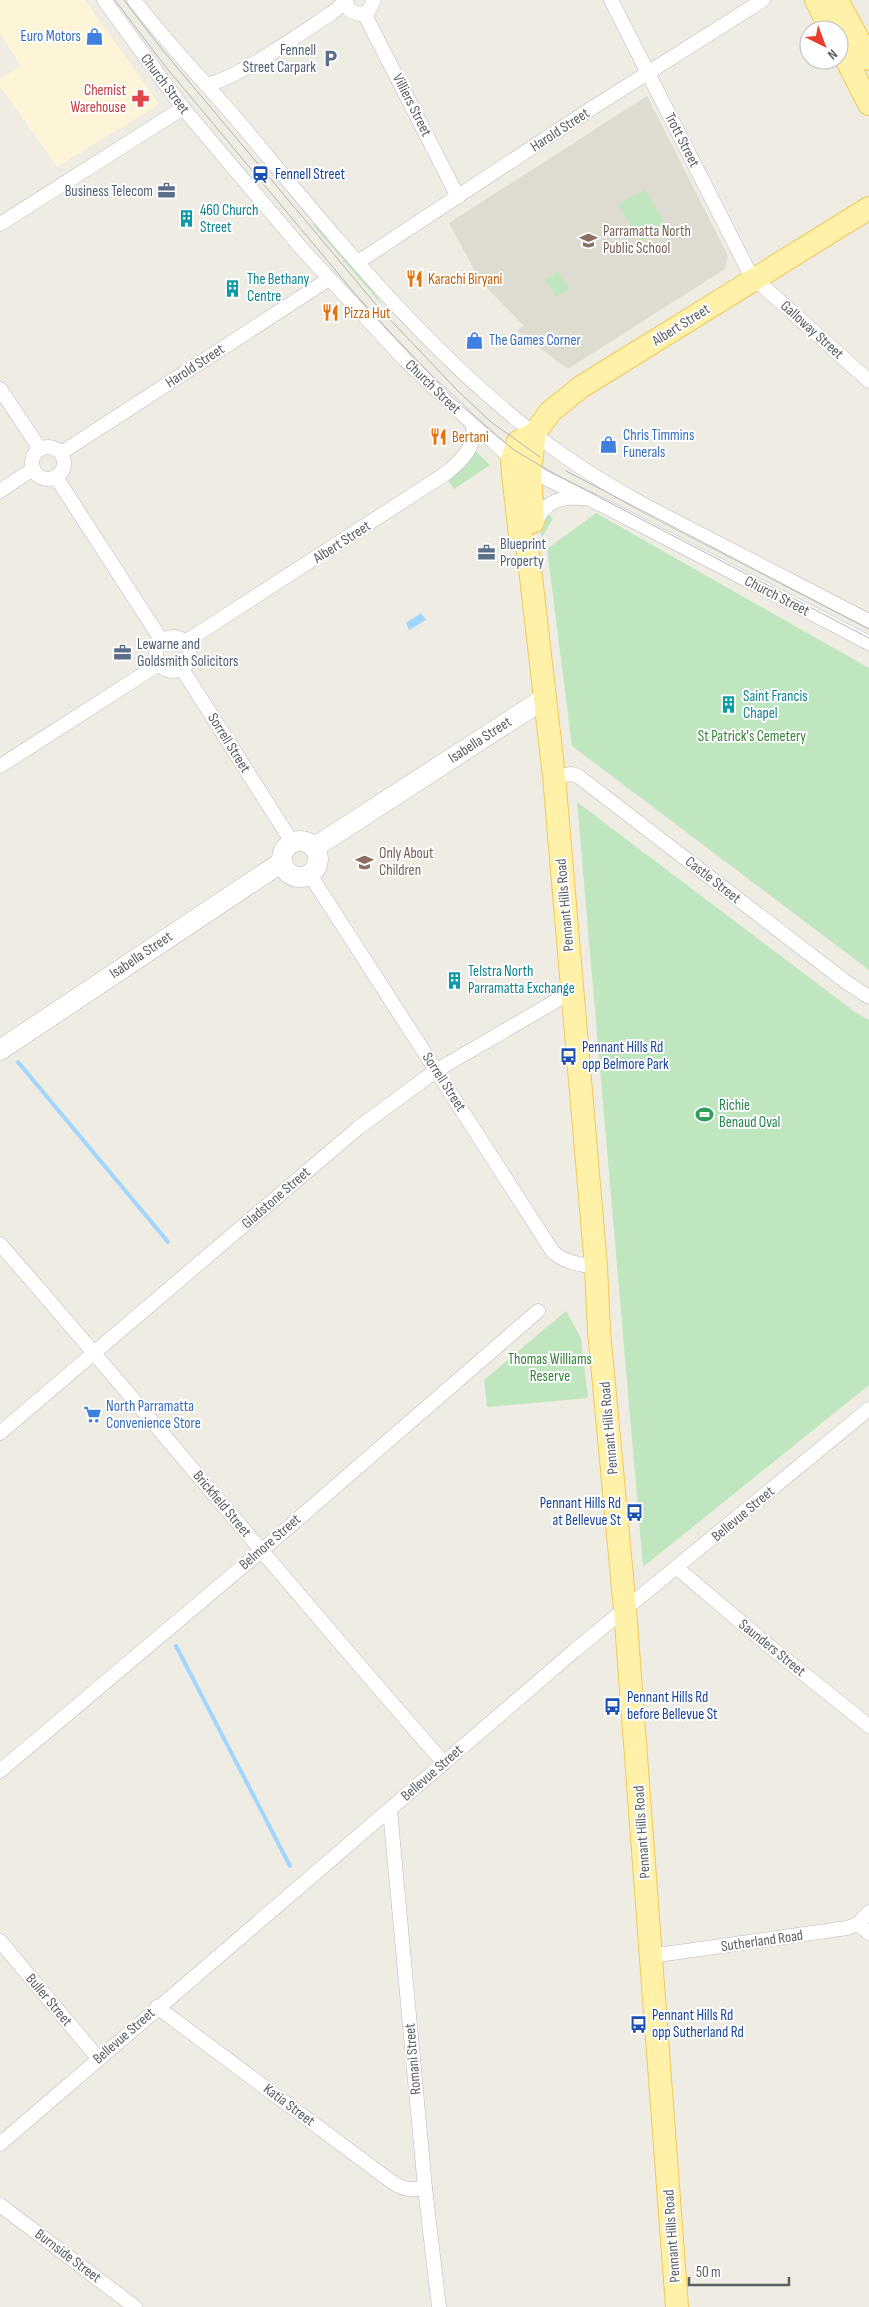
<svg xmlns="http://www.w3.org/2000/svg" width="869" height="2307" viewBox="0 0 869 2307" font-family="'Sofia Sans Condensed',sans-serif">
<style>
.commercial{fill:#fef5d9}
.education{fill:#dedbd1}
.green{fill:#c0e6c0}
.water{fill:#a3d6ff}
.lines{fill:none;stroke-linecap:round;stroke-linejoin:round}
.stream{stroke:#a3d6ff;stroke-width:4}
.street-casing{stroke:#b8bbc0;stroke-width:15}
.secondary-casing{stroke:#b7bac0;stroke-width:21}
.primary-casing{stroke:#f1c75a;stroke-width:24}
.street{stroke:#fff;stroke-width:14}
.secondary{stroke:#fff;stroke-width:20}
.primary{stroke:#fff1a8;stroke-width:22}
.tram{stroke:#b4b5b5;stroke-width:1}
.labels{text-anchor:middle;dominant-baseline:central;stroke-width:4;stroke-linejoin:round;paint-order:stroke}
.shop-label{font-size:15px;fill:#366cbe;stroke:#fff;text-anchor:start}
.service-label{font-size:15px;fill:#4e5e75;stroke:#fff;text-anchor:end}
.street-label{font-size:15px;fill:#5b5f64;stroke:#fff}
.health-label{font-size:15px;fill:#be3a42;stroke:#fff;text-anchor:end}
.transit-label{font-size:15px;fill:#164399;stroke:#fff;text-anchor:start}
.culture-label{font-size:15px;fill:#0d838f;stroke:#fff;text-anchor:start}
.education-label{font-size:15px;fill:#785e54;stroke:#fff;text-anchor:start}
.food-label{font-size:15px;fill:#c56008;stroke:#fff;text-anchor:start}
.park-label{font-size:15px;fill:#348238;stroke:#fff}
.leisure-label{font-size:15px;fill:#27864d;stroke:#fff;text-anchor:start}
</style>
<rect width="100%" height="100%" fill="#eeece3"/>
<path class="commercial" d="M0,0H85L159,104L57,167L0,86V79L21,66L0,33Z"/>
<path class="education" d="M647,96L728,256L725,269L568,369L517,331L524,326L481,282L449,223Z"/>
<g class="green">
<path d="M644,189L667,226L641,242L618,205Z"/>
<path d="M318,221L358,269L383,306L313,225Z"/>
<path d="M558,271L569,289L556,297L545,280Z"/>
<path d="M474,450L490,465L454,489L448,480Z"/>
<path d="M596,513L869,668V970L572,746L547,549Z"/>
<path d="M548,514L553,518L541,539L542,524Z"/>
<path d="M577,802L855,1012L869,1020V1385L643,1567Z"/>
<path d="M566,1311L581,1338L588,1398L487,1407L484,1380Z"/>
</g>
<path class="water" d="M421,613L426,620L409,630L406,623Z"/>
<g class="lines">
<g class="stream">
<path d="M18,1062L168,1242"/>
<path d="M176,1646L290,1866"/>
</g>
<defs>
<g id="street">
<path d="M104,0L183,108L302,249L405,360L472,423L512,459L549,480L606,507L869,643"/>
<path d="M134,0C170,47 211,88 249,134C345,249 440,368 563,455C608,487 655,511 704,536C759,564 814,593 869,621"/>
<path d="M345,0L350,11L359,14L368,12L374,0"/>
<path d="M611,0L748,270L755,279L869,381"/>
<path d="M364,13L458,197"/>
<path d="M206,84C230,84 307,29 332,13L345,2"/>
<path d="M0,224L183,108"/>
<path d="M358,262L589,110L763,0"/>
<path d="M0,389L40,449"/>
<circle cx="48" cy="463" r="16"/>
<path d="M61,453L329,279"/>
<path d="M56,477L162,641"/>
<path d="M0,491L33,469"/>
<path d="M535,525C543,502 560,496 583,498"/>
<circle cx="173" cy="654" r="17"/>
<path d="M185,642L445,474C460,462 479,445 472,423"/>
<path d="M182,669L292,842"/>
<path d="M0,766L159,664"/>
<path d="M554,776L572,774L578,776L846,982L869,997"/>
<path d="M307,876L314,881L553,1252C566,1263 579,1264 596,1267"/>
<path d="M0,1244C150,1416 294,1592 444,1763"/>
<path d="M0,1433L358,1128L437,1070L573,991"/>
<path d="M677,1568L769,1646L869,1726"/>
<path d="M0,1771L261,1551L538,1311"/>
<path d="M390,1810L425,2188L439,2307"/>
<path d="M858,1924L869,1933"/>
<path d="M0,1941L98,2058"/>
<path d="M651,1956L847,1928L858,1924L869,1912"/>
<path d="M157,2007L392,2182C404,2190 411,2190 425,2188"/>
<path d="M0,2144L574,1651L869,1409"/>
<path d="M0,2205L135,2307"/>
</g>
<g id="secondary">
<circle cx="300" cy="859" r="18"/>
<path d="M315,847L545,698"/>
<path d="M0,1050L282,862"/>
</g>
<g id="primary">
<path d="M816,0L831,30"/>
<path d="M837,0L869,59"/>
<path d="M839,45L869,104"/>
<path d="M533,522L530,469L535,433"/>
<path d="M677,2307L625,1609L599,1331L596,1267L554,776L528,551L520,535L513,474L512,459L518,442L535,433L550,412L581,387L869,208"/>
</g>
</defs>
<use href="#street" class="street-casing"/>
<use href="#secondary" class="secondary-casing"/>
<use href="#primary" class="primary-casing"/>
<use href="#street" class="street"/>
<use href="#secondary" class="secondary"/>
<use href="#primary" class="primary"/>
<g class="tram">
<path d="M115,0L165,66L356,295L388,330L452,397L486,427L514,450L553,473L869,638"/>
<path d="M124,0L160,47L378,307L458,391L491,422L540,457"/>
<path d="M566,471L869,629"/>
</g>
</g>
<defs>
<symbol id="shop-bare" viewBox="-9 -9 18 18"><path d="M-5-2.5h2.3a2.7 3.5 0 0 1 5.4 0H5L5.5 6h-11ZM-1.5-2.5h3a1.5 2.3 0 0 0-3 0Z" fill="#3f7fe0" stroke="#fff" stroke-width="2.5" paint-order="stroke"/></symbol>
<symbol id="parking-bare" viewBox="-9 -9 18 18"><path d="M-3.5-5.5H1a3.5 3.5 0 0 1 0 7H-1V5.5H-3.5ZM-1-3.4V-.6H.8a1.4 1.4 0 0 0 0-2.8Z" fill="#5c6f8a" stroke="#fff" stroke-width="2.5" paint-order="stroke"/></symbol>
<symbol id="pharmacy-bare" viewBox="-9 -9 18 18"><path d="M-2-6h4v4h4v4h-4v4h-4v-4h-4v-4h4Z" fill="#e0444e" stroke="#fff" stroke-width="2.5" paint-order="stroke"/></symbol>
<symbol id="station-bare" viewBox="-9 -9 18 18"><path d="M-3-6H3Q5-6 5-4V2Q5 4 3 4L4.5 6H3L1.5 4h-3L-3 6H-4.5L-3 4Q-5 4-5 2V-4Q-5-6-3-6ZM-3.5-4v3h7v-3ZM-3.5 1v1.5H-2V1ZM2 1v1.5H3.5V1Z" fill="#1a4fb4" stroke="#fff" stroke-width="2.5" paint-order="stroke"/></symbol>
<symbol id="office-bare" viewBox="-9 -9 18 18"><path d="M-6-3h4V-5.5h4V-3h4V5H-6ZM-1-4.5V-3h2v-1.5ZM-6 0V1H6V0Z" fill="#5c6f8a" stroke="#fff" stroke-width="2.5" paint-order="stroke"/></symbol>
<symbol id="building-bare" viewBox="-9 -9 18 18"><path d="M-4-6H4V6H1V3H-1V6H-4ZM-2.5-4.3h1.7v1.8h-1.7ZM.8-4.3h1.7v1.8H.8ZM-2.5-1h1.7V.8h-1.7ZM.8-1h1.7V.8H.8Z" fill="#0f9aa8" stroke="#fff" stroke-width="2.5" paint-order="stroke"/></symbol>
<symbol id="school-bare" viewBox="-9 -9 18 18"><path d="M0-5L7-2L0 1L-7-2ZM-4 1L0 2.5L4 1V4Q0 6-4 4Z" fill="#8d6e63" stroke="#fff" stroke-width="2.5" paint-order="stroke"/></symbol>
<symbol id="restaurant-bare" viewBox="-9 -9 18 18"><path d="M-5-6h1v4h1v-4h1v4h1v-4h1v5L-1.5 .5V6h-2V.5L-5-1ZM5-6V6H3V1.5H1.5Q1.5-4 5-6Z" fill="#e8710a" stroke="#fff" stroke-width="2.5" paint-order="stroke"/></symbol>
<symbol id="bus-bare" viewBox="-9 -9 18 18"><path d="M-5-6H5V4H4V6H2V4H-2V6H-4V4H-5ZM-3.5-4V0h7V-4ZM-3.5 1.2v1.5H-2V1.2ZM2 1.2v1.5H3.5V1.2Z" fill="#1a4fb4" stroke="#fff" stroke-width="2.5" paint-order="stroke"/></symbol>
<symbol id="stadium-bare" viewBox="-9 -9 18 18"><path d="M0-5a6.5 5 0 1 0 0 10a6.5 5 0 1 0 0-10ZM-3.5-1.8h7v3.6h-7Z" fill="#2e9e5b" stroke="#fff" stroke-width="2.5" paint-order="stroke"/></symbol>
<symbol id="supermarket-bare" viewBox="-9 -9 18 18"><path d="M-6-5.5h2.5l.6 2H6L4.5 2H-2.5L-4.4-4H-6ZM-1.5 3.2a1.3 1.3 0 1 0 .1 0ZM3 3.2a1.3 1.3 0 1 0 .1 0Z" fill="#3f7fe0" stroke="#fff" stroke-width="2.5" paint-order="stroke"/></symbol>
</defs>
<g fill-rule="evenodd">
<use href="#shop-bare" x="82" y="24" width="25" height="25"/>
<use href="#parking-bare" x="318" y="46" width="25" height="25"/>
<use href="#pharmacy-bare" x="128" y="86" width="25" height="25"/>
<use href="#station-bare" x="248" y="162" width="25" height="25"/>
<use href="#office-bare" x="154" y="178" width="25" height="25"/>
<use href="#building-bare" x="174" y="206" width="25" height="25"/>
<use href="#school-bare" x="576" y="228" width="25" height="25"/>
<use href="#restaurant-bare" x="402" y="266" width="25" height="25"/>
<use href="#building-bare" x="220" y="276" width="25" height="25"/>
<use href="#restaurant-bare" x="318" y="300" width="25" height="25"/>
<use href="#shop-bare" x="462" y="328" width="25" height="25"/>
<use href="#restaurant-bare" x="426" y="424" width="25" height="25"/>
<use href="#shop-bare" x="596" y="432" width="25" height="25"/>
<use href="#office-bare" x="474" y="540" width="25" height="25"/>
<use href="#office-bare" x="110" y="640" width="25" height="25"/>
<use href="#building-bare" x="716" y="692" width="25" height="25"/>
<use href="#school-bare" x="352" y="850" width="25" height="25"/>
<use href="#building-bare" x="442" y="968" width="25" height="25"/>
<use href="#bus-bare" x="556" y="1044" width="25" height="25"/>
<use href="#stadium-bare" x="692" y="1102" width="25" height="25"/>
<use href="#supermarket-bare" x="80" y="1402" width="25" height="25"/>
<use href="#bus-bare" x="622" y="1500" width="25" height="25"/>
<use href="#bus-bare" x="600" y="1694" width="25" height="25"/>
<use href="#bus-bare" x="626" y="2012" width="25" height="25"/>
</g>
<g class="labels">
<g class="shop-label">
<text x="81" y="36" text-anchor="end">Euro Motors</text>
<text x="489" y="340">The Games Corner</text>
<text x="623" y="435">Chris Timmins<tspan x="623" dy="17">Funerals</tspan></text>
<text x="106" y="1406">North Parramatta<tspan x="106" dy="17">Convenience Store</tspan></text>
</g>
<g class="service-label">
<text x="316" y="50">Fennell<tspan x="316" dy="17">Street Carpark</tspan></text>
<text x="153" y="191">Business Telecom</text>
<text x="500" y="544" text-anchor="start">Blueprint<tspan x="500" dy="17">Property</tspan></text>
<text x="137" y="644" text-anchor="start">Lewarne and<tspan x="137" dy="17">Goldsmith Solicitors</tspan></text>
</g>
<g class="street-label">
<text transform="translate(165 84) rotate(53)">Church Street</text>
<text transform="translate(412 105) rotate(63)">Villiers Street</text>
<text transform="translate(560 130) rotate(-33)">Harold Street</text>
<text transform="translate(682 140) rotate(63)">Trott Street</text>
<text transform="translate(681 325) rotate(-32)">Albert Street</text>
<text transform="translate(812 330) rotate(42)">Galloway Street</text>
<text transform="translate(195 366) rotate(-33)">Harold Street</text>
<text transform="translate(433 387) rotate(44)">Church Street</text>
<text transform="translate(342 542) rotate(-33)">Albert Street</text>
<text transform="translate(777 596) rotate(27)">Church Street</text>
<text transform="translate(480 740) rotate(-33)">Isabella Street</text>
<text transform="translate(229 743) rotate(58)">Sorrell Street</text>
<text transform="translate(713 880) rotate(38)">Castle Street</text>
<text transform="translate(565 905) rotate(-95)">Pennant Hills Road</text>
<text transform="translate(141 955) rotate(-34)">Isabella Street</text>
<text transform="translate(444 1082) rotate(57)">Sorrell Street</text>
<text transform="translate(276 1198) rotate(-41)">Gladstone Street</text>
<text transform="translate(609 1428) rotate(-95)">Pennant Hills Road</text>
<text transform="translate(222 1504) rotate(50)">Brickfield Street</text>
<text transform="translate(743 1514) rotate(-40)">Bellevue Street</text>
<text transform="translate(270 1542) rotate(-41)">Belmore Street</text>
<text transform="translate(772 1648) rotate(39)">Saunders Street</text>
<text transform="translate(432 1773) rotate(-41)">Bellevue Street</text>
<text transform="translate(642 1832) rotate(-94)">Pennant Hills Road</text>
<text transform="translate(762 1941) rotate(-8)">Sutherland Road</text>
<text transform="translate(49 2000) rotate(50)">Buller Street</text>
<text transform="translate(124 2036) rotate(-41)">Bellevue Street</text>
<text transform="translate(413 2059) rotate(-95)">Romani Street</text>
<text transform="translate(289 2105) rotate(37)">Katia Street</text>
<text transform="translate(672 2236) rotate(-94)">Pennant Hills Road</text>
<text transform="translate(68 2256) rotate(37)">Burnside Street</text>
</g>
<g class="health-label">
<text x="126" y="90">Chemist<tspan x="126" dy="17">Warehouse</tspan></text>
</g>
<g class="transit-label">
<text x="275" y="174">Fennell Street</text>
<text x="582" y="1047">Pennant Hills Rd<tspan x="582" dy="17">opp Belmore Park</tspan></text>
<text x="621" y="1503" text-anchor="end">Pennant Hills Rd<tspan x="621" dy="17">at Bellevue St</tspan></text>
<text x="627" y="1697">Pennant Hills Rd<tspan x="627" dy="17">before Bellevue St</tspan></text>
<text x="652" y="2015">Pennant Hills Rd<tspan x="652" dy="17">opp Sutherland Rd</tspan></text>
</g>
<g class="culture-label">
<text x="200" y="210">460 Church<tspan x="200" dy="17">Street</tspan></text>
<text x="247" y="279">The Bethany<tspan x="247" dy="17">Centre</tspan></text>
<text x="743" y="696">Saint Francis<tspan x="743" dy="17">Chapel</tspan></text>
<text x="468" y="971">Telstra North<tspan x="468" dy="17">Parramatta Exchange</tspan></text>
</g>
<g class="education-label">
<text x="603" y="231">Parramatta North<tspan x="603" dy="17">Public School</tspan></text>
<text x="379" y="853">Only About<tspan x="379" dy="17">Children</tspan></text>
</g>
<g class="food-label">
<text x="428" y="279">Karachi Biryani</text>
<text x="344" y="313">Pizza Hut</text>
<text x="452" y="437">Bertani</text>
</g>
<g class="park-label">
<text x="752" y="736">St Patrick's Cemetery</text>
<text x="550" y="1359">Thomas Williams<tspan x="550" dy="17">Reserve</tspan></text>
</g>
<g class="leisure-label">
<text x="719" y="1105">Richie<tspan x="719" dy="17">Benaud Oval</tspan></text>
</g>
</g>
<g transform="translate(824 45) rotate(138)"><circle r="24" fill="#ffffff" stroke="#bdbfc1"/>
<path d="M0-4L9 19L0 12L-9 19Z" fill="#e93e2f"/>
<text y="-8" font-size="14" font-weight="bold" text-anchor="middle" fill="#5b5f64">N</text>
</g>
<path d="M689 2277v8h100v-8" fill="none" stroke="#5b5f64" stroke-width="2.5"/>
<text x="696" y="2277" font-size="15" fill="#5b5f64" stroke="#ffffff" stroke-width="4" paint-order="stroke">50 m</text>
</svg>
